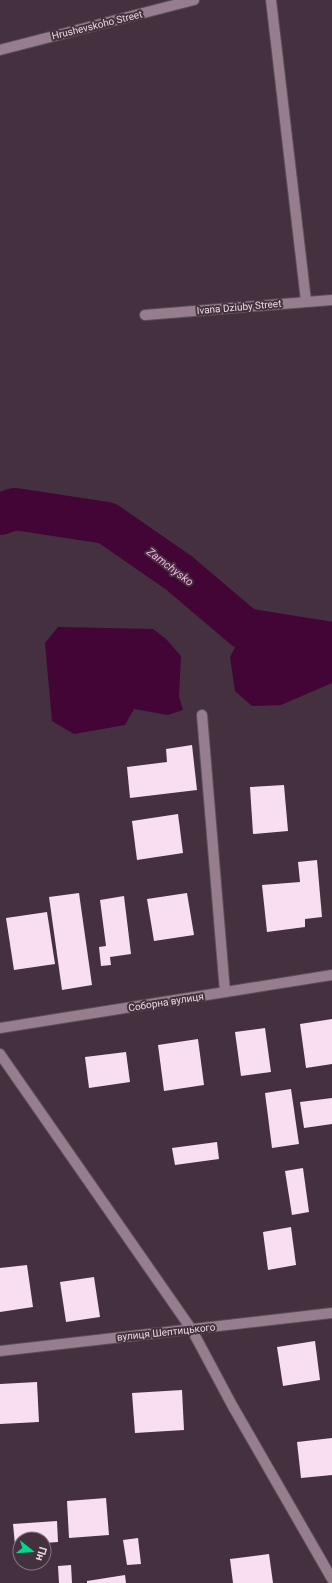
<svg xmlns="http://www.w3.org/2000/svg" width="332" height="1583" viewBox="0 0 332 1583" font-family="Roboto,sans-serif">
<style>
.water{fill:#430436}
.lines{fill:none;stroke-linecap:round;stroke-linejoin:round}
.river{stroke:#430436;stroke-width:42}
.building{fill:#f9deef}
.service-casing{stroke:#5f4e59;stroke-width:12}
.minor-casing{stroke:#5f4e59;stroke-width:12}
.tertiary-casing{stroke:#5f4e59;stroke-width:12}
.service{stroke:#977e8e;stroke-width:10}
.minor{stroke:#977e8e;stroke-width:10}
.tertiary{stroke:#977e8e;stroke-width:10}
.labels{text-anchor:middle;dominant-baseline:central;stroke-width:4;stroke-linejoin:round;paint-order:stroke}
.street-label{font-size:10px;fill:#e7dae2;stroke:#44303e}
.water-label{font-size:11px;font-style:italic;fill:#f9ade1;stroke:#44303e}
</style>
<rect width="100%" height="100%" fill="#44303e"/>
<g class="water">
<path d="M58,627L153,629L166,639L181,656L179,696L183,710L168,715L134,709L125,725L74,734L52,721L45,643Z"/>
<path d="M245,629L327,632L332,634V683L281,705L252,706L235,691L230,657Z"/>
</g>
<g class="lines">
<path class="river" d="M0,514L15,509L107,523L179,573L245,629L332,643"/>
</g>
<g class="building">
<path d="M192,745L197,790L130,798L127,767L167,762L166,749Z"/>
<path d="M284,785L288,831L253,834L250,787Z"/>
<path d="M178,814L183,853L137,860L132,821Z"/>
<path d="M317,860L322,917L305,919V927L267,932L262,885L300,882L298,862Z"/>
<path d="M79,893L92,985L62,990L49,897Z"/>
<path d="M187,893L194,935L154,941L147,899Z"/>
<path d="M124,896L131,954L110,957L111,965L101,966L99,947L106,946L100,900Z"/>
<path d="M47,912L55,964L14,970L6,918Z"/>
<path d="M332,1019V1064L306,1068L300,1024Z"/>
<path d="M265,1028L271,1072L241,1076L235,1032Z"/>
<path d="M198,1039L204,1085L164,1091L158,1045Z"/>
<path d="M126,1052L130,1082L89,1088L85,1057Z"/>
<path d="M291,1089L299,1144L272,1148L265,1093Z"/>
<path d="M332,1098V1124L304,1128L300,1102Z"/>
<path d="M217,1142L219,1159L175,1165L172,1148Z"/>
<path d="M303,1168L309,1212L292,1215L285,1171Z"/>
<path d="M291,1227L296,1265L268,1270L263,1232Z"/>
<path d="M27,1265L33,1307L0,1312V1268Z"/>
<path d="M94,1277L100,1317L66,1322L60,1282Z"/>
<path d="M315,1341L320,1380L283,1386L277,1347Z"/>
<path d="M37,1382L39,1422L0,1424V1384Z"/>
<path d="M182,1390L184,1430L135,1433L132,1393Z"/>
<path d="M332,1438V1475L301,1478L297,1442Z"/>
<path d="M106,1498L109,1535L69,1538L67,1501Z"/>
<path d="M57,1521L58,1542L44,1543V1539H20V1545H15L13,1524Z"/>
<path d="M138,1538L141,1564L127,1565L123,1540Z"/>
<path d="M269,1554L273,1583H233L230,1559Z"/>
<path d="M71,1565L72,1583H59L58,1566Z"/>
<path d="M125,1575L126,1583H87V1581Z"/>
</g>
<g class="lines">
<defs>
<g id="service">
<path d="M202,715L225,992"/>
<path d="M0,1054L192,1330L232,1405L332,1579"/>
</g>
<g id="minor">
<path d="M271,0L306,301"/>
<path d="M145,315L332,300"/>
<path d="M0,1028L332,975"/>
<path d="M0,1351L332,1313"/>
</g>
<path id="tertiary" d="M0,50L194,0"/>
</defs>
<use href="#service" class="service-casing"/>
<use href="#minor" class="minor-casing"/>
<use href="#tertiary" class="tertiary-casing"/>
<use href="#service" class="service"/>
<use href="#minor" class="minor"/>
<use href="#tertiary" class="tertiary"/>
</g>
<g class="labels">
<g class="street-label">
<text transform="translate(97 25) rotate(-14)">Hrushevskoho Street</text>
<text transform="translate(239 307) rotate(-5)">Ivana Dziuby Street</text>
<text transform="translate(166 1002) rotate(-9)">Соборна вулиця</text>
<text transform="translate(166 1332) rotate(-6)">вулиця Шептицького</text>
</g>
<g class="water-label">
<text transform="translate(170 567) rotate(37)">Zamchysko</text>
</g>
</g>
<g transform="translate(32 1551) rotate(107)"><circle r="19" fill="#44303e" stroke="#857480"/>
<path d="M0-3L7 15L0 10L-7 15Z" fill="#00d98c"/>
<text y="-6" font-size="11" font-weight="bold" text-anchor="middle" fill="#e7dae2">Пн</text>
</g>
</svg>
